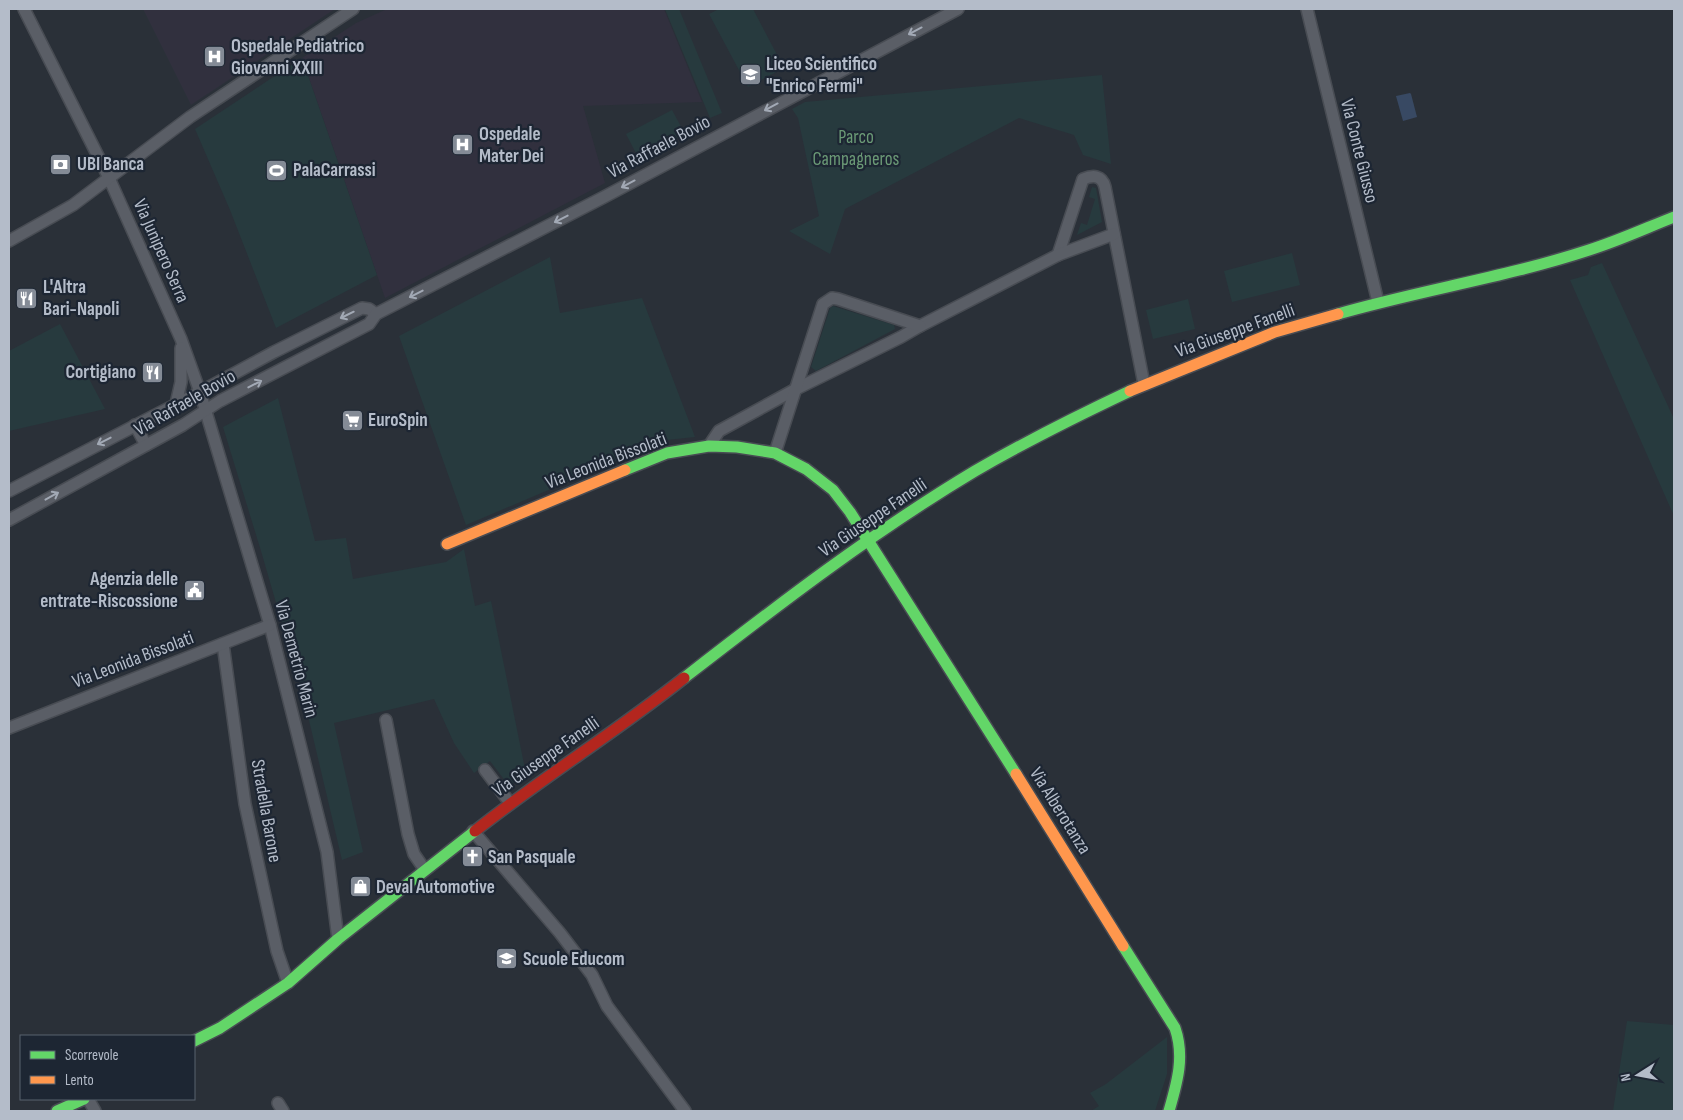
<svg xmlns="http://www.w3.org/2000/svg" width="1683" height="1120" viewBox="0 0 1683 1120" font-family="'Sofia Sans Condensed',sans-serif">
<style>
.medical{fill:#31303e}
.green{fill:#273a3e}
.water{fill:#384963}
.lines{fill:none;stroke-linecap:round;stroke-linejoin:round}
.street-casing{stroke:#484c53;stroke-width:14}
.fast-casing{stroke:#484c53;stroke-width:14}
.slow-casing{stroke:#484c53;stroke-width:14}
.jam-casing{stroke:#484c53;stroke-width:14}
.street{stroke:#5a5e66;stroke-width:11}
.fast{stroke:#63d668;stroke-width:11}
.slow{stroke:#ff974d;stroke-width:11}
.jam{stroke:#b3261e;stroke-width:11}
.oneway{stroke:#a2a9b5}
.labels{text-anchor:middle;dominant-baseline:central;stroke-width:4.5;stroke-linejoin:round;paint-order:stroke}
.poi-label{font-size:19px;font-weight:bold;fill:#b4bcc9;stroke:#1d2633;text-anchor:start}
.park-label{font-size:19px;fill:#6b9a76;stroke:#1d2633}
.street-label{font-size:19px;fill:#b4bcc9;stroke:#1d2633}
</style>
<rect width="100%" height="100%" fill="#2a3038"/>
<g class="medical">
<path d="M143,9H335L191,105Z"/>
<path d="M387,9H664L702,102L583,106L605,183L385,298L302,58L356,23Z"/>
</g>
<g class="green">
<path d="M665,9H679L722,113L710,118Z"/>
<path d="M719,9H753L784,68L748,87L709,14Z"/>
<path d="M302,58L377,275L276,328L230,210L195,129Z"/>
<path d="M1102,75L1111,164L1083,155L1074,135L1019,118L845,209L830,254L789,231L819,216L798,118L792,109L805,102Z"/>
<path d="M672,110L685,134L639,159L626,134Z"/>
<path d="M1092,187L1096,188L1102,222L1077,235L1081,223L1087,225L1095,199L1089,197Z"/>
<path d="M1292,253L1300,285L1232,302L1224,271Z"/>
<path d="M550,257L560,313L642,298L695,437L666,440L466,525L399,336Z"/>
<path d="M1602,263L1674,419V516L1570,280L1588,275L1591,267Z"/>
<path d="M1188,299L1195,329L1153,339L1146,310Z"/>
<path d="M833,306L894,325L895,329L816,371L811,367L830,308Z"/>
<path d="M60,324L105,409L9,431V351Z"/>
<path d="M278,398L315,541L346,538L353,579L446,562L464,549L475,606L491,601L526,774L509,786L490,761L474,773L454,743L434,699L334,723L363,852L342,860L304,699L261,551L223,427Z"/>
<path d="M1627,1021L1674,1025V1111H1613Z"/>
<path d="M1167,1037V1074L1155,1111H1091L1099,1106L1090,1093L1106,1084Z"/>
</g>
<path class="water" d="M1410,93L1411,94L1417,117L1403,121L1396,96Z"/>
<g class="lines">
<defs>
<g id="street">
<path d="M24,9L109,178L181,339L200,392L270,625L327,852L338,939"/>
<path d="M1307,9L1378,302"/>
<path d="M9,241L73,205L190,117L353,9"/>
<path d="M1058,255L1083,179C1093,175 1102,175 1105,187L1144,384"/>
<path d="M176,404L181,382V348"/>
<path d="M135,425L146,445"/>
<path d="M709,446L719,431L796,389L901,337L920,326L1058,255L1114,234"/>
<path d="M775,453L823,304L832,298L838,299L920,326"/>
<path d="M9,491L200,392L274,352L362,308L369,309L376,314"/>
<path d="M9,520L183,425L220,401L369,324L376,314L604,197L958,9"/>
<path d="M223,644L245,804L277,951L288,983"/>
<path d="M386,720L408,834L414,854L425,870"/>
<path d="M9,728L270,625"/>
<path d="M485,770L510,803"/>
<path d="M473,831L560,933L592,975L607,1006L685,1111"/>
<path d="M88,1099L95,1111"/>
<path d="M278,1103L283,1111"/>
</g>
<g id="fast">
<path d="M1338,314C1421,290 1507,277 1589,250C1618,241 1646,228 1674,217"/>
<path d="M625,470L667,453L709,446L737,447L775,453L806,469L833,490L850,512L1016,774"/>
<path d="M684,678C778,605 873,532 975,471C1025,442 1077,416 1130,391"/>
<path d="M1123,946L1175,1028C1185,1057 1177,1083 1169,1111"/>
<path d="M194,1041L220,1028L288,983L338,939L475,831"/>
<path d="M57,1111L84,1099"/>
</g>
<g id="slow">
<path d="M1130,391L1275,332L1338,314"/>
<path d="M447,544L625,470"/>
<path d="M1016,774L1123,946"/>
</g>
<path id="jam" d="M475,831C543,777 616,732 684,678"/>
</defs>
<use href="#street" class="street-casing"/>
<use href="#fast" class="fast-casing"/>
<use href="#slow" class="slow-casing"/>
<use href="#jam" class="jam-casing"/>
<use href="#street" class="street"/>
<use href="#fast" class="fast"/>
<use href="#slow" class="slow"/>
<use href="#jam" class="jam"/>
</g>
<defs><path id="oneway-shaft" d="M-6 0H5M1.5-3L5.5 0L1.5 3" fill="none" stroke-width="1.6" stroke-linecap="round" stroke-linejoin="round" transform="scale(1.25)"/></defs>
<g class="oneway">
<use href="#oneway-shaft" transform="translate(915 31) rotate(152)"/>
<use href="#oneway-shaft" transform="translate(771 107) rotate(152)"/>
<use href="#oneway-shaft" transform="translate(628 184) rotate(152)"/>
<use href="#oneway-shaft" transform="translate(561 219) rotate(153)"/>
<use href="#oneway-shaft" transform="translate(416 294) rotate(153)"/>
<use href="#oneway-shaft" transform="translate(347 315) rotate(154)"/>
<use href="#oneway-shaft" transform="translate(255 384) rotate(-27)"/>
<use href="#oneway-shaft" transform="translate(104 441) rotate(153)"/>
<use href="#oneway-shaft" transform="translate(52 496) rotate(-29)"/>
</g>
<defs>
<symbol id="hospital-square" viewBox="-11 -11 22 22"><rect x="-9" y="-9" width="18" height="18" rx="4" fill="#848b96" stroke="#1d2633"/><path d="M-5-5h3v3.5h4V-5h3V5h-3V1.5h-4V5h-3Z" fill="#fff"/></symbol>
<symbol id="school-square" viewBox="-11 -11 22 22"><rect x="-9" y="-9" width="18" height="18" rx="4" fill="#848b96" stroke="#1d2633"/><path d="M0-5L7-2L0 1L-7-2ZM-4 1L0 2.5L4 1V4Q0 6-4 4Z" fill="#fff"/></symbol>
<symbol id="bank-square" viewBox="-11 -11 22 22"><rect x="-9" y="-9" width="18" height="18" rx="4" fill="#848b96" stroke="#1d2633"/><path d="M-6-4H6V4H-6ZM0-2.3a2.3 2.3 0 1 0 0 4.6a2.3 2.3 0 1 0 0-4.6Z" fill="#fff"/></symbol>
<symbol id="stadium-square" viewBox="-11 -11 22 22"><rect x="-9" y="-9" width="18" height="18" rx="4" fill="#848b96" stroke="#1d2633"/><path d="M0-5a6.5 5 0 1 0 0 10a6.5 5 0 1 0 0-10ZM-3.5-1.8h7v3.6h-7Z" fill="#fff"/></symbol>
<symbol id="restaurant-square" viewBox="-11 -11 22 22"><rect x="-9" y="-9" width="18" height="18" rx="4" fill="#848b96" stroke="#1d2633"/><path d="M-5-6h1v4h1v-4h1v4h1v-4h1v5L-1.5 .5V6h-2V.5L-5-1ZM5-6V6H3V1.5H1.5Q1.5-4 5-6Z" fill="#fff"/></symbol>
<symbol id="supermarket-square" viewBox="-11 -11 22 22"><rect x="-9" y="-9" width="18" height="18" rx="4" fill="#848b96" stroke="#1d2633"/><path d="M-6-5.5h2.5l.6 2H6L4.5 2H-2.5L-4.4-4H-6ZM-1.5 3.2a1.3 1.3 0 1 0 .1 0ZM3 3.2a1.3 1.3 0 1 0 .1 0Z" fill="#fff"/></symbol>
<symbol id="civic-square" viewBox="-11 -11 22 22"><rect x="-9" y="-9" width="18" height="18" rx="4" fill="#848b96" stroke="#1d2633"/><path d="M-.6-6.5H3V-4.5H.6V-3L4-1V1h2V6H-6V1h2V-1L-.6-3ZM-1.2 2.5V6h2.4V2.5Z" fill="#fff"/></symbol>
<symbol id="church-square" viewBox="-11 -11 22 22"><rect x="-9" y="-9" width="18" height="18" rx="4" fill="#848b96" stroke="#1d2633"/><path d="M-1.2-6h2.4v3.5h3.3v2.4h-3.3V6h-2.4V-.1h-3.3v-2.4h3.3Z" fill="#fff"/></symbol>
<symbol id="shop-square" viewBox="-11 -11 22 22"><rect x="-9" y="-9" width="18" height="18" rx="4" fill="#848b96" stroke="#1d2633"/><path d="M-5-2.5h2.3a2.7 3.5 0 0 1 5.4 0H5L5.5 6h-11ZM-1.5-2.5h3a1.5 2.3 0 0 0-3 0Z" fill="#fff"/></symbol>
</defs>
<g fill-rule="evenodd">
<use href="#hospital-square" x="202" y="44" width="25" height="25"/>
<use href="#school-square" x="738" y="62" width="25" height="25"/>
<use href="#hospital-square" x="450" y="132" width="25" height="25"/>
<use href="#bank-square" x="48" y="152" width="25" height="25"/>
<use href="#stadium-square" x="264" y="158" width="25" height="25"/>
<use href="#restaurant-square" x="14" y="286" width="25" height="25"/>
<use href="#restaurant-square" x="140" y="360" width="25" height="25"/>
<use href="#supermarket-square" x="340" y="408" width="25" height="25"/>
<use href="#civic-square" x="182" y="578" width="25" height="25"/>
<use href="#church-square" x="460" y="844" width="25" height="25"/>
<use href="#shop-square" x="348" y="874" width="25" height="25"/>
<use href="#school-square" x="494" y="946" width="25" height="25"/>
</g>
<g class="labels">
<g class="poi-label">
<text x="231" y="46">Ospedale Pediatrico<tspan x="231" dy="22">Giovanni XXIII</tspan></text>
<text x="766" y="64">Liceo Scientifico<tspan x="766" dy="22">"Enrico Fermi"</tspan></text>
<text x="479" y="134">Ospedale<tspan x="479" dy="22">Mater Dei</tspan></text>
<text x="77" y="164">UBI Banca</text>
<text x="293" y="170">PalaCarrassi</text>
<text x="43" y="287">L'Altra<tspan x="43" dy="22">Bari-Napoli</tspan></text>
<text x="136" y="372" text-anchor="end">Cortigiano</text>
<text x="368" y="420">EuroSpin</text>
<text x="178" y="579" text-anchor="end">Agenzia delle<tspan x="178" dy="22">entrate-Riscossione</tspan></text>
<text x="488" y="857">San Pasquale</text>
<text x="376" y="887">Deval Automotive</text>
<text x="523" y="959">Scuole Educom</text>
</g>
<g class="park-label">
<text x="856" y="137">Parco<tspan x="856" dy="22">Campagneros</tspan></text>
</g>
<g class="street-label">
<text transform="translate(659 147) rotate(-28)">Via Raffaele Bovio</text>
<text transform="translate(1359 151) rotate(76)">Via Conte Giusso</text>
<text transform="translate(161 251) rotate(66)">Via Junipero Serra</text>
<text transform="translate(1235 331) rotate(-20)">Via Giuseppe Fanelli</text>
<text transform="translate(185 403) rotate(-30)">Via Raffaele Bovio</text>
<text transform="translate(606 461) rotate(-21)">Via Leonida Bissolati</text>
<text transform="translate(873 518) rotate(-34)">Via Giuseppe Fanelli</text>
<text transform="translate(296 659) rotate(75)">Via Demetrio Marin</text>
<text transform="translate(133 660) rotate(-21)">Via Leonida Bissolati</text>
<text transform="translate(546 757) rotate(-35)">Via Giuseppe Fanelli</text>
<text transform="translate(266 811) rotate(80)">Stradella Barone</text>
<text transform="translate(1060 811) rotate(58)">Via Alberotanza</text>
</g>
</g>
<rect width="1683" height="1120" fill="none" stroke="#b4bcc9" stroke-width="20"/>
<rect x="20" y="1035" width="175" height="65" fill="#1d2633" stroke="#59626f"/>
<rect x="30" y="1051" width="25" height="8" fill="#63d668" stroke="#59626f"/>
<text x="65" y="1060" font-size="15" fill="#b4bcc9">Scorrevole</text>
<rect x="30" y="1076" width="25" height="8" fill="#ff974d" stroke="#59626f"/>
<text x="65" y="1085" font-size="15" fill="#b4bcc9">Lento</text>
<g transform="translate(1638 1075) rotate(259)" stroke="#1d2633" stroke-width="4" paint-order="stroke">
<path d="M0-4L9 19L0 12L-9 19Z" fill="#b4bcc9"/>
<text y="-8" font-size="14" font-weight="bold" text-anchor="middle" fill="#b4bcc9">N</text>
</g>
</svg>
